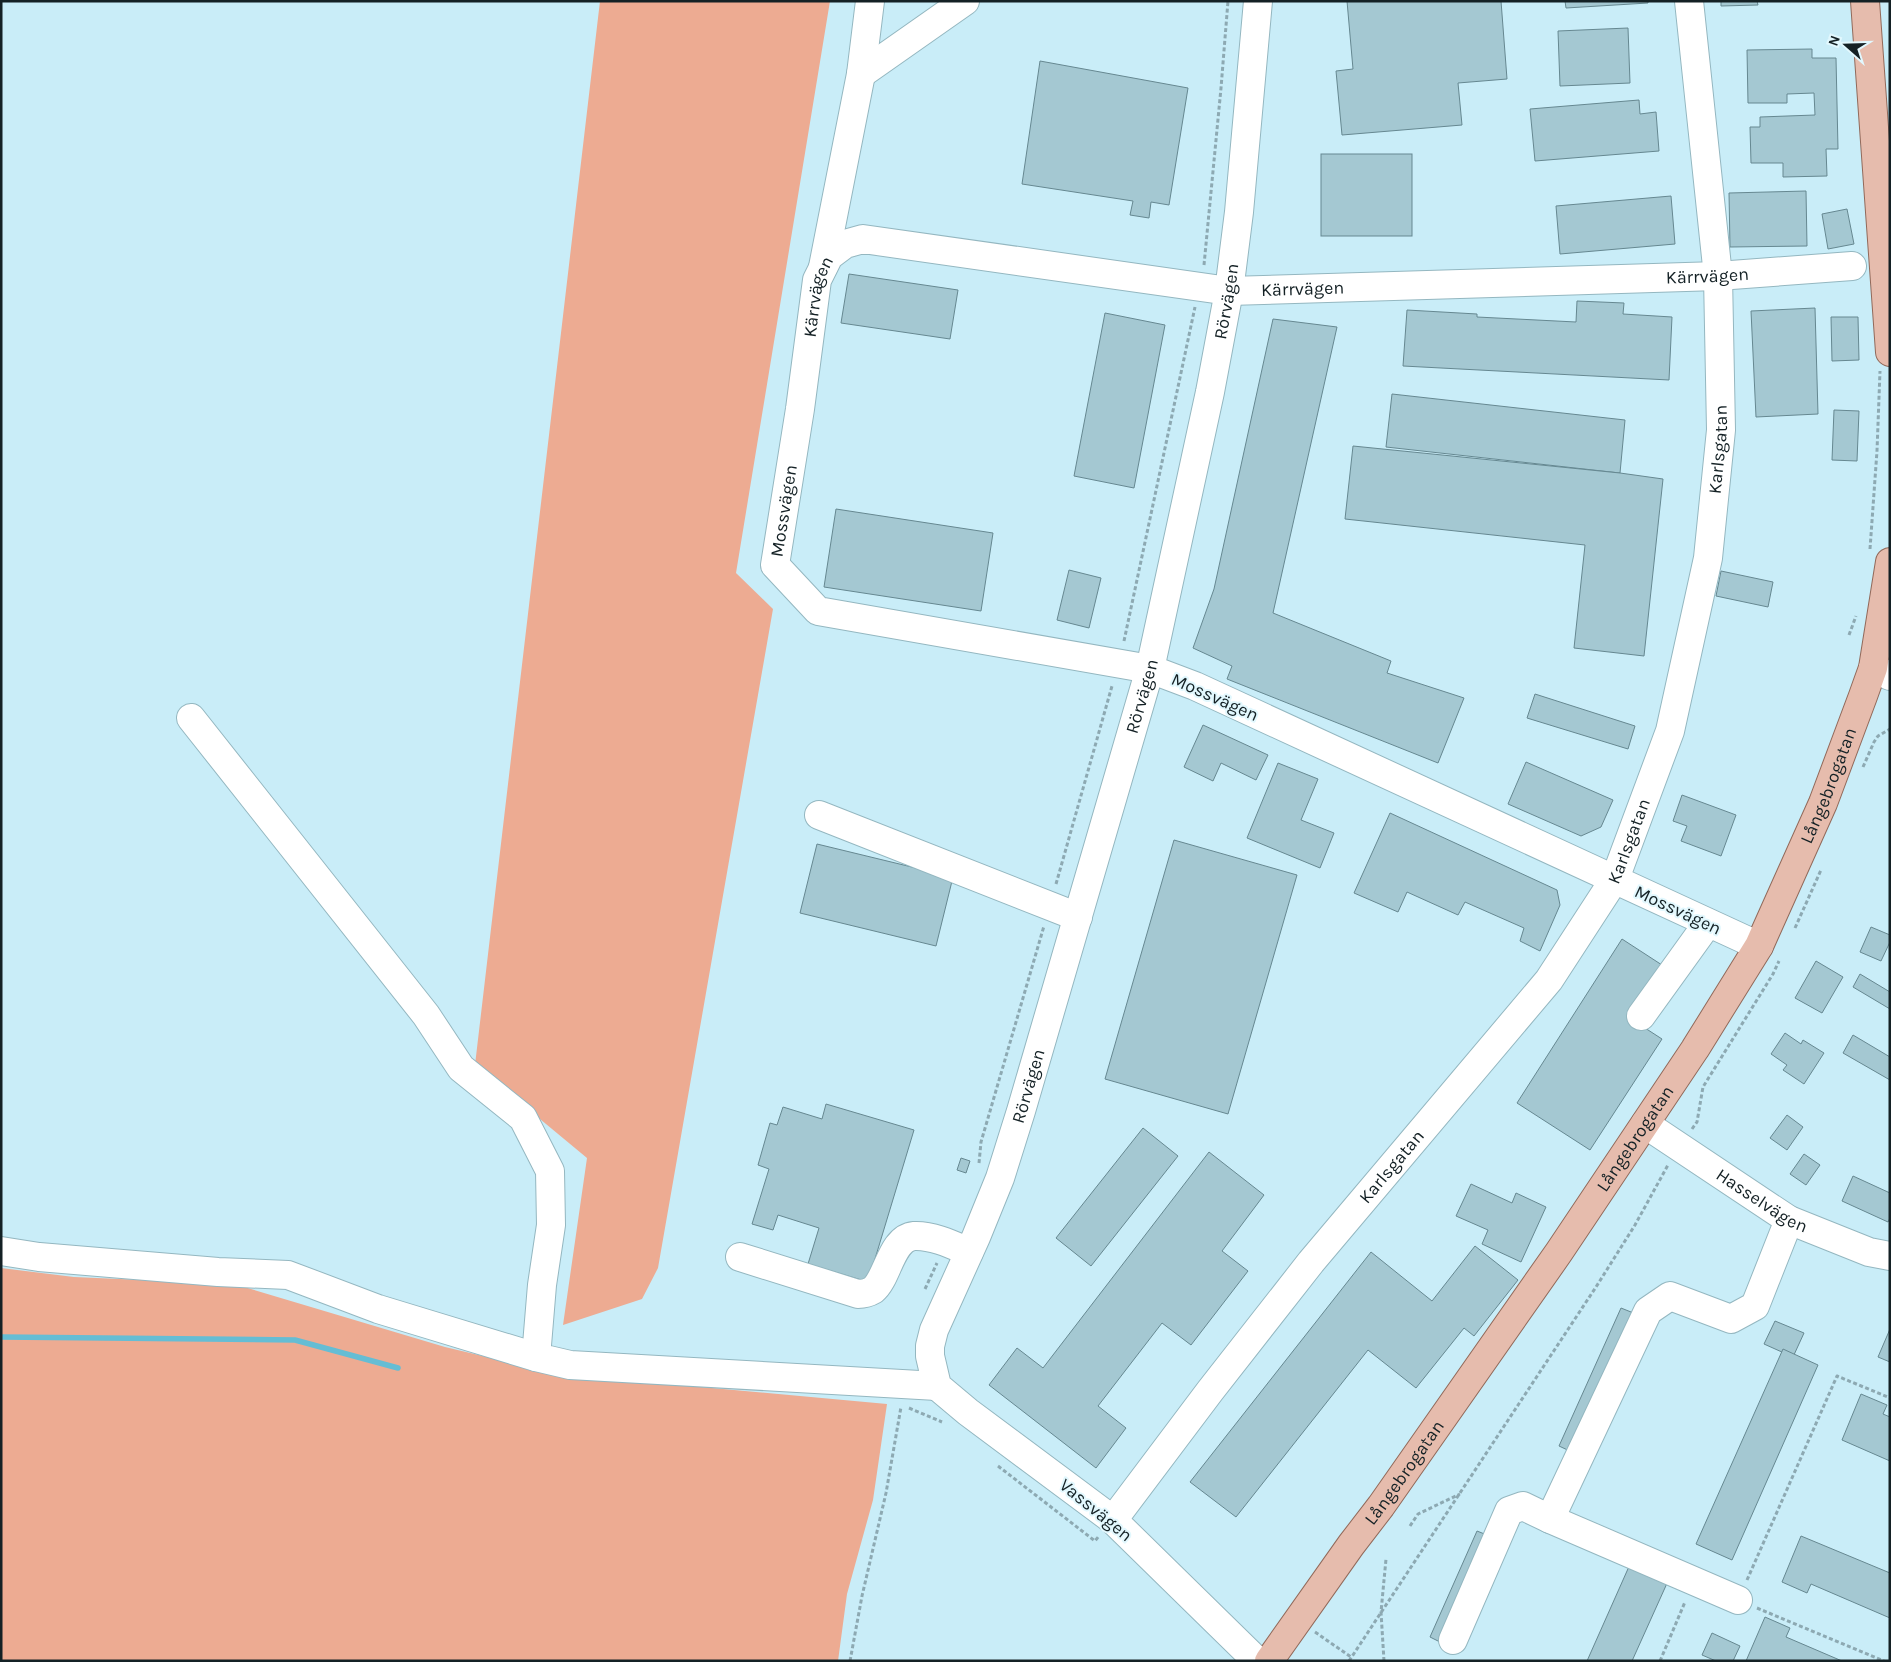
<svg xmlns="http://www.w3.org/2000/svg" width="1891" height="1662" viewBox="0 0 1891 1662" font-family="Karla,sans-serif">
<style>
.green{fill:#edab92}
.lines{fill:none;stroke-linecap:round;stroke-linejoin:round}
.stream{stroke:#65bdd4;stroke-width:5.5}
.building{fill:#a4c8d2;stroke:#668891}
.minor-casing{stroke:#94b7c0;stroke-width:30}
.major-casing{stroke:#91695a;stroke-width:30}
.path{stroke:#8da9b2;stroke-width:3;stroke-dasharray:4 2.5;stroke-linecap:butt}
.minor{stroke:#fff;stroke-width:28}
.major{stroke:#e6bcad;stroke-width:28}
.labels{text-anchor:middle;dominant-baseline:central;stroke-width:4;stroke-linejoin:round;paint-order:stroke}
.street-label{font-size:18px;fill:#142125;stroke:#e2f8fe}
</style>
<rect width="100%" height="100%" fill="#c9edf8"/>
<g class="green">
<path d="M600,1H830L736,573L773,609L658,1268L642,1299L563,1325L587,1158L475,1065Z"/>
<path d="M1,1268L74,1277L234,1284L445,1347L559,1374L887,1404L873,1500L847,1594L838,1661H1Z"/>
</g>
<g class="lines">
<path class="stream" d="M1,1337L295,1340L398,1368"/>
</g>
<g class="building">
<path d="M1347,1H1501L1507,79L1458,83L1462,125L1342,135L1336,71L1353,69Z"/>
<path d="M1565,1H1648V3L1566,8Z"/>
<path d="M1721,1H1757L1758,5L1721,6Z"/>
<path d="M1628,28L1630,83L1560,86L1558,31Z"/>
<path d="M1812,49V58H1836L1838,149H1826L1827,176L1783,177V163H1751L1750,127H1760V117L1815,115L1814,93L1787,94V103H1748L1747,50Z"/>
<path d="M1040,61L1188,88L1169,205L1151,202L1149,218L1130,215L1133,201L1022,184Z"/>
<path d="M1639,100L1640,114L1656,112L1659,151L1535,161L1530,109Z"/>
<rect x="1321" y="154" width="91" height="82"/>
<path d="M1806,191L1807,246L1730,247L1729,193Z"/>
<path d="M1671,196L1675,244L1560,254L1556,206Z"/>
<path d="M1847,209L1854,244L1828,249L1822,214Z"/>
<path d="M849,274L958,290L950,339L841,323Z"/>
<path d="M1577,301L1624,303L1623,314L1672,317L1669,380L1403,366L1407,310L1477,314V317L1576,322Z"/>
<path d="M1815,308L1818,414L1756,417L1751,311Z"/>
<path d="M1105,313L1165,325L1134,488L1074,476Z"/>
<path d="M1831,317H1858L1859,360L1832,361Z"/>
<path d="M1273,319L1337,327L1273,613L1391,661L1387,673L1464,698L1438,763L1227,679L1232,666L1193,648L1214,589Z"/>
<path d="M1392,394L1625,420L1620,473L1386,447Z"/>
<path d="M1834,410L1859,411L1857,461L1832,460Z"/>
<path d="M1353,446L1620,473L1663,479L1644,656L1574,648L1585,545L1345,519Z"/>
<path d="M836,509L993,533L981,611L824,587Z"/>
<path d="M1069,570L1101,578L1089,628L1057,620Z"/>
<path d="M1721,571L1773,582L1768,607L1716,596Z"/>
<path d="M1535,694L1635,726L1628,749L1527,718Z"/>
<path d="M1203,725L1268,755L1256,780L1221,763L1213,781L1184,767Z"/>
<path d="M1526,762L1613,800L1601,827L1581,836L1508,804Z"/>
<path d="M1278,763L1318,779L1301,820L1334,833L1320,868L1247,838Z"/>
<path d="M1682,795L1736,815L1721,856L1681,841L1687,826L1673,821Z"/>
<path d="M1390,813L1557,890L1560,905L1540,951L1520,941L1524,928L1465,902L1458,915L1407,892L1398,912L1354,893Z"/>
<path d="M1174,840L1297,875L1228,1114L1105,1079Z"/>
<path d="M817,844L953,877L936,946L800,913Z"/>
<path d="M1871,927L1890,935V942L1881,961L1860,952Z"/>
<path d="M1622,939L1662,965L1628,1017L1662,1039L1590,1150L1517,1103Z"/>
<path d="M1816,961L1843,977L1822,1013L1795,998Z"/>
<path d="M1860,974L1890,992V1009L1853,987Z"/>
<path d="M1785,1033L1801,1044L1803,1040L1824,1053L1804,1084L1783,1070L1787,1065L1771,1054Z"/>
<path d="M1853,1035L1890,1057V1080L1843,1053Z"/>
<path d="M826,1104L914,1130L868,1282L808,1264L819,1228L778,1215L773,1230L752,1224L769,1169L758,1165L770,1123L777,1125L783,1107L822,1119Z"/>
<path d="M1787,1115L1803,1127L1787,1150L1770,1138Z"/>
<path d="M1143,1128L1178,1156L1091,1266L1056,1238Z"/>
<path d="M1209,1152L1264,1195L1222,1251L1248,1271L1191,1345L1162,1323L1098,1406L1126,1428L1096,1468L989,1385L1017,1348L1043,1368Z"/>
<path d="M1804,1154L1820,1165L1806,1185L1790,1174Z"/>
<path d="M961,1158L970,1161L966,1173L957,1170Z"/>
<path d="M1853,1176L1890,1193V1218L1888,1222L1842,1201Z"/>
<path d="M1471,1184L1512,1203L1516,1193L1546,1207L1521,1262L1482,1244L1488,1230L1456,1216Z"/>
<path d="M1475,1246L1518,1280L1474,1336L1464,1328L1416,1388L1368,1350L1236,1517L1190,1482L1371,1252L1432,1301Z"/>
<path d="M1621,1308L1636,1314L1574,1453L1559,1446Z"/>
<path d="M1775,1321L1804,1333L1793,1357L1764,1344Z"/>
<path d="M1890,1329V1362L1878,1357Z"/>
<path d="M1783,1349L1818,1365L1732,1560L1696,1544Z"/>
<path d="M1861,1394L1887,1405L1883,1414L1890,1417V1461L1842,1440Z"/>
<path d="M1477,1531L1492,1537L1444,1644L1430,1637Z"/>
<path d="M1801,1536L1890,1573V1618L1811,1584L1807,1593L1782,1582Z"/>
<path d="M1635,1553L1673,1570L1632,1661H1587Z"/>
<path d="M1765,1617L1790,1628L1786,1637L1842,1661H1746Z"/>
<path d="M1712,1633L1740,1646L1733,1661H1716L1702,1655Z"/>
</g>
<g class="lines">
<defs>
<g id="minor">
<path d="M861,74L965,1"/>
<path d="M823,267L861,74L870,1"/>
<path d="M1873,668L1890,676"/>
<path d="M191,718L426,1015L461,1068L523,1118L550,1171L551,1225L542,1285L536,1357L570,1365L937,1386"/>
<path d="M819,815L1078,917"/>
<path id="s1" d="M1759,946L1195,686L1150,669L818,611L775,565L800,409L817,280L829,256L845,244L863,239L1229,291L1718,276L1852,266"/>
<path d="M1641,1016L1708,923"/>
<path id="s2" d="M1645,1124L1789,1220L1869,1252L1890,1256"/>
<path d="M1,1251L39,1257L218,1272L288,1275L378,1309L536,1357"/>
<path d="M740,1257L858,1294C863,1294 868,1293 873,1290C888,1278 891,1238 914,1236C932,1235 953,1245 969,1252"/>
<path d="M1550,1519L1738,1600"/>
<path id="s3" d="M1113,1520L1210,1391L1311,1262L1549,980L1614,880L1619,868L1670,731L1708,558L1721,430L1718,276L1689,1"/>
<path d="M1453,1640L1509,1511L1523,1506L1550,1519L1648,1311L1670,1296L1731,1319L1755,1306L1789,1220"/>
<path id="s4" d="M1257,1661L1113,1520L968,1412L937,1386L930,1356V1346L934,1330L976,1237L1000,1178L1021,1111L1150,669L1210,392L1229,291L1239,212L1258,1"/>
</g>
<g id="major">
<path d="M1865,1L1890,352"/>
<path id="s5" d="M1269,1661L1351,1545L1381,1506L1559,1252L1695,1049L1759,946L1823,803L1863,696L1873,668L1890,562"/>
</g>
</defs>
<use href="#minor" class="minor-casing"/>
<use href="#major" class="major-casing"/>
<g class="path">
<path d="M1204,265L1221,88L1228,1"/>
<path d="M1870,549L1877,451L1880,371"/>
<path d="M1849,635L1856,616"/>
<path d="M1124,641L1195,307"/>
<path d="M1863,767L1874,742L1878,736L1890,729"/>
<path d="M1056,884L1112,686"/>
<path d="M1795,928L1821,870"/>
<path d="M1692,1129L1697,1122L1703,1087L1773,974L1779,961"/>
<path d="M979,1163L981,1142L1044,926"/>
<path d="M925,1289L937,1263"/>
<path d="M909,1408L942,1422"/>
<path d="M998,1466L1095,1541L1099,1536"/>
<path d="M1410,1526L1418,1514L1460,1494"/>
<path d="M1747,1580L1837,1376L1890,1398"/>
<path d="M1757,1608L1884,1661"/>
<path d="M1315,1632L1351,1657"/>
<path d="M850,1661L862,1596L886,1493L901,1407"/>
<path d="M1349,1661L1596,1287L1635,1225L1668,1165"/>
<path d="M1384,1661L1381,1612L1386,1559"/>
<path d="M1660,1661L1685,1602"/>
</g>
<use href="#minor" class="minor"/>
<use href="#major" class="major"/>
</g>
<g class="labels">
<g class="street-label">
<text stroke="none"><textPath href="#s1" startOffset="2271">Kärrvägen</textPath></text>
<text stroke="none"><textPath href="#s1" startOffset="1866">Kärrvägen</textPath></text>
<text stroke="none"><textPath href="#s1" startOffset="1341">Kärrvägen</textPath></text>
<text stroke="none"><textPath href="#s4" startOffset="1552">Rörvägen</textPath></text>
<text stroke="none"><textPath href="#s3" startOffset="1259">Karlsgatan</textPath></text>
<text stroke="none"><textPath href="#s1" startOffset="1124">Mossvägen</textPath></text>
<text stroke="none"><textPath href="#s4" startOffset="1148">Rörvägen</textPath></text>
<text transform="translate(1215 697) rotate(24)">Mossvägen</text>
<text stroke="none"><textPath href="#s5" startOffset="1042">Långebrogatan</textPath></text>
<text stroke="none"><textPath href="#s3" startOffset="855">Karlsgatan</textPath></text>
<text transform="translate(1678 910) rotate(25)">Mossvägen</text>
<text stroke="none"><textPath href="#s4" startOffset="742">Rörvägen</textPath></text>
<text stroke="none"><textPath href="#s5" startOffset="638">Långebrogatan</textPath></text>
<text stroke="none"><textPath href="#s3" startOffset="450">Karlsgatan</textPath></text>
<text stroke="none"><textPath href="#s2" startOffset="140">Hasselvägen</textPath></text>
<text stroke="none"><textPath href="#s5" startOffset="232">Långebrogatan</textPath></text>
<text transform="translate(1096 1510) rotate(39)">Vassvägen</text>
</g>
</g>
<rect width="1891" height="1662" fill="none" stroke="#142125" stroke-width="5"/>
<g transform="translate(1846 45) rotate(290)" stroke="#e2f8fe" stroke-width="4" paint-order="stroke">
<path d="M0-4L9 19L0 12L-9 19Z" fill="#142125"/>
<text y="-8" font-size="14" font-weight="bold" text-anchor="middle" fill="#142125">N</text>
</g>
</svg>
